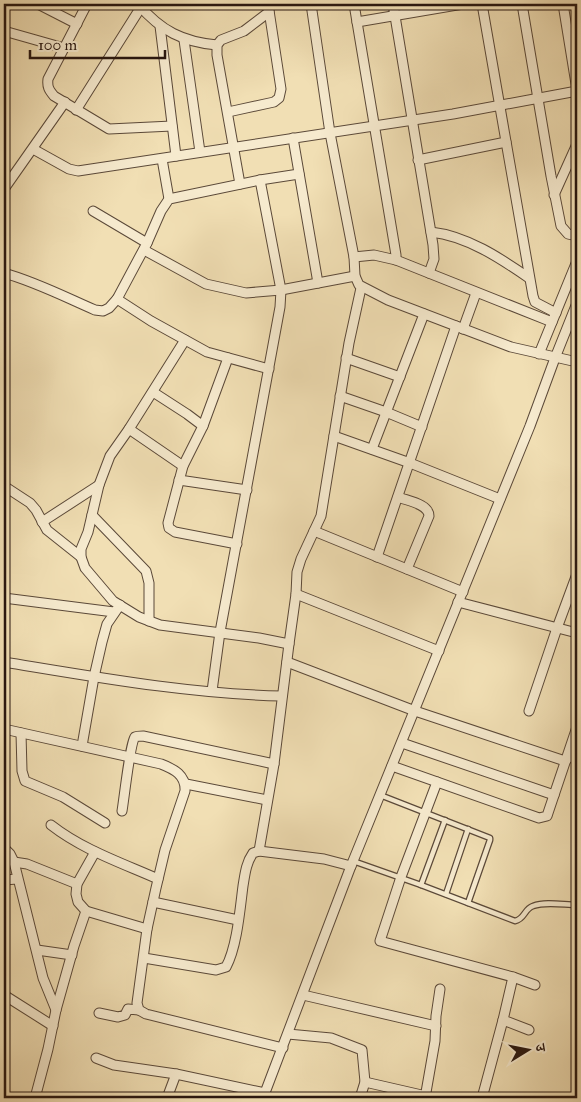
<svg xmlns="http://www.w3.org/2000/svg" width="581" height="1102" viewBox="0 0 581 1102" font-family="'IM FELL Great Primer','Noto Serif Devanagari',serif">
<style>
.lines{fill:none;stroke-linecap:round;stroke-linejoin:round}
.service-casing{stroke:#5b4939;stroke-width:7}
.minor-casing{stroke:#5b4939;stroke-width:11}
.service{stroke:#f6eace;stroke-width:4.5}
.minor{stroke:#f6eace;stroke-width:9}
</style>
<rect width="100%" height="100%" fill="#f1dfb4"/>
<filter id="stains"><feTurbulence type="fractalNoise" baseFrequency=".004" numOctaves="4"/><feColorMatrix values="0 0 0 0 .2 0 0 0 0 .09 0 0 0 0 .02 0 0 0 .5 -.17"/></filter>
<radialGradient id="worn" r=".72"><stop offset=".6" stop-color="#630" stop-opacity="0"/><stop offset="1" stop-color="#630" stop-opacity=".3"/></radialGradient>
<g class="lines">
<defs>
<g id="service">
<path d="M380,795L490,838V840L468,903"/>
<path d="M353,861L421,885L515,921C525,919 524,909 533,906C546,901 564,905 577,905"/>
<path d="M421,885L445,820"/>
<path d="M446,894L468,829"/>
</g>
<g id="minor">
<path d="M38,4L77,24"/>
<path d="M87,4L48,79C47,87 49,90 54,96L109,129L172,126"/>
<path d="M138,4C161,31 183,42 217,45"/>
<path d="M311,4L330,133L354,257L355,276L359,285L388,300L511,347L577,362"/>
<path d="M354,4L396,255V260"/>
<path d="M393,4L433,245L434,259L429,273"/>
<path d="M482,4L533,296L535,302L556,313"/>
<path d="M522,4L551,176L561,226L568,234L577,236"/>
<path d="M563,4L577,90"/>
<path d="M357,22L463,4"/>
<path d="M160,26L176,156"/>
<path d="M4,31L64,48"/>
<path d="M184,40L200,152"/>
<path d="M76,110L141,7"/>
<path d="M228,112L274,102L279,98L281,89L268,4"/>
<path d="M293,138L318,283"/>
<path d="M33,149L69,169L78,171L453,114L577,91"/>
<path d="M162,159L169,199"/>
<path d="M418,160L506,142"/>
<path d="M260,180L299,174"/>
<path d="M240,184L217,55V45L221,40L244,31L269,12"/>
<path d="M4,189L65,102"/>
<path d="M554,195L577,144"/>
<path d="M93,211L147,243"/>
<path d="M431,232C467,236 500,258 529,278"/>
<path d="M144,250L206,284L246,293L281,290L355,276"/>
<path d="M354,257L374,255L396,260L552,322"/>
<path d="M4,273C36,282 65,297 95,310L103,311L109,308L117,299L147,243L161,211L169,199L260,180L281,290L280,307L220,632L212,691"/>
<path d="M117,299L151,321L207,352L269,369"/>
<path d="M463,329L476,293"/>
<path d="M185,340L129,429L110,456L99,485L88,532L81,549V557L85,568L113,601L139,617L160,625L259,638L289,644L274,764L259,851"/>
<path d="M539,354L577,261"/>
<path d="M228,358L203,426L183,466L168,523L169,528L175,532L237,544"/>
<path d="M346,358L400,377"/>
<path d="M153,392L187,414L203,426"/>
<path d="M340,396L386,412L422,427"/>
<path d="M129,429L183,466"/>
<path d="M334,436L410,463L500,499"/>
<path d="M372,449L424,314"/>
<path d="M179,480L247,490"/>
<path d="M4,486L30,503L36,510L47,530L81,557"/>
<path d="M398,497C408,501 429,504 429,516L407,569"/>
<path d="M92,515L146,571L149,583V621"/>
<path d="M42,522L99,485"/>
<path d="M314,531L463,592"/>
<path d="M377,557L456,326"/>
<path d="M296,594L439,651"/>
<path d="M4,598L114,612"/>
<path d="M458,602L577,633"/>
<path d="M289,644L296,594L297,572L301,559L321,516L349,343L361,288"/>
<path d="M4,662C96,677 189,694 282,696"/>
<path d="M287,662L415,711L565,761L572,754H577"/>
<path d="M529,711L557,628L577,574"/>
<path d="M4,729L161,764C174,769 186,775 185,791L165,850L156,888L147,929L137,1003L139,1010L146,1014L283,1048"/>
<path d="M21,733L22,771L25,781L63,797L105,823"/>
<path d="M402,743L554,795"/>
<path d="M82,746L94,677L102,642L107,624L120,605"/>
<path d="M392,766L539,818L547,816L549,810L577,727"/>
<path d="M437,782L401,877L380,941L513,977L535,985"/>
<path d="M186,784L267,800"/>
<path d="M122,811C124,800 130,743 135,737C137,736 141,736 143,736L274,764"/>
<path d="M51,825C83,850 122,863 158,879"/>
<path d="M4,848L10,854L14,862L43,978L56,1010"/>
<path d="M95,852L77,884L76,894L78,902L86,911L147,929"/>
<path d="M14,862L27,864L77,884"/>
<path d="M4,880L17,879"/>
<path d="M153,902L238,920"/>
<path d="M37,950L72,955"/>
<path d="M144,958L216,970L226,967C237,947 240,909 243,886C245,874 246,863 253,853L259,851L324,859L351,866"/>
<path d="M513,977L503,1020L529,1030"/>
<path d="M4,995L53,1026"/>
<path d="M303,995L436,1026"/>
<path d="M99,1013L118,1017L125,1015L128,1009L139,1010"/>
<path d="M288,1034L331,1038L362,1050L365,1082L360,1098"/>
<path d="M96,1058L114,1065L176,1074L265,1093"/>
<path d="M365,1082L426,1096"/>
<path d="M35,1098L48,1049L56,1010L74,946L86,911"/>
<path d="M167,1098L176,1074"/>
<path d="M263,1098L351,866L530,426L555,358L577,303"/>
<path d="M425,1098L435,1041L436,1016L440,989"/>
<path d="M482,1098L503,1020"/>
</g>
</defs>
<use href="#service" class="service-casing"/>
<use href="#minor" class="minor-casing"/>
<use href="#service" class="service"/>
<use href="#minor" class="minor"/>
</g>
<rect width="581" height="1102" fill="none" stroke="#f1dfb4" stroke-width="20"/>
<rect x="5" y="5" width="571" height="1092" fill="none" stroke="#291710" stroke-width="2.5"/>
<rect x="10" y="10" width="561" height="1082" fill="none" stroke="#291710"/>
<g transform="translate(528 1050) rotate(80)" stroke="#f6eace" stroke-width="4" paint-order="stroke">
<path d="M0-4L9 19L0 12L-9 19Z" fill="#291710"/>
<text y="-8" font-size="14" font-weight="bold" text-anchor="middle" fill="#291710">उ</text>
</g>
<path d="M30 50v8h135v-8" fill="none" stroke="#291710" stroke-width="2.5"/>
<text x="38" y="50" font-size="15" fill="#291710" stroke="#f6eace" stroke-width="4" paint-order="stroke">100 m</text>
<rect width="100%" height="100%" filter="url(#stains)"/>
<rect width="100%" height="100%" fill="url(#worn)"/>
</svg>
